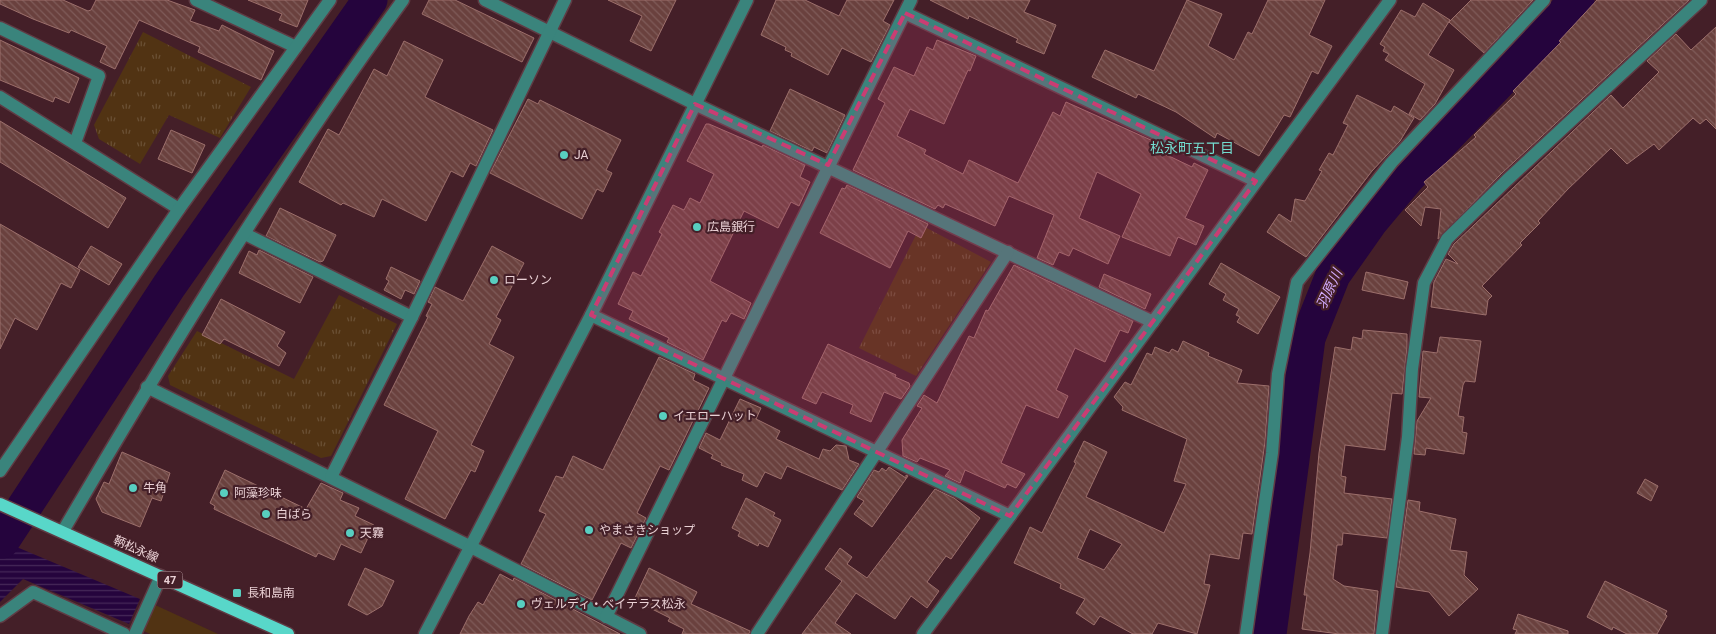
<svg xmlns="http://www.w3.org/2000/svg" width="1716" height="634" viewBox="0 0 1716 634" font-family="Roboto,'Noto Sans JP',sans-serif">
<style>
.green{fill:#513313}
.park{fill:url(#park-tufts)}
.water{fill:url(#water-rules)}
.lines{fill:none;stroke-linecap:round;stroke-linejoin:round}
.river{stroke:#25043d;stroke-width:35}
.building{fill:url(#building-back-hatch);stroke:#9c6f6b;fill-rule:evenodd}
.minor-casing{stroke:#5f3b44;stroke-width:15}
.major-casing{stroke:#5f3b44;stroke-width:15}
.minor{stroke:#3a847c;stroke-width:12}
.major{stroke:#58d7c9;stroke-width:12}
.marked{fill:#ca3d73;fill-opacity:0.2;stroke:#ca3d73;stroke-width:4;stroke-dasharray:10 6;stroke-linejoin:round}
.poi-dot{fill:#58cec0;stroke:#441f28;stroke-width:2}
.labels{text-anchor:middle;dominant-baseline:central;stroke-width:4.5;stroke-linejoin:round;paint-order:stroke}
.shield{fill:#441f28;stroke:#b89ca1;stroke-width:1}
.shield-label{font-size:11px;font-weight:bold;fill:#ead1d5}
.poi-label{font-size:12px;fill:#ead1d5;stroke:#441f28;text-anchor:start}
.street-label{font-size:12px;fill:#ead1d5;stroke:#441f28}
.neighbourhood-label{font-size:14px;fill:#73dccf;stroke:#441f28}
.water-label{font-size:14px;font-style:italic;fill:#d1abfd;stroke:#441f28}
</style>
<defs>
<pattern id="park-tufts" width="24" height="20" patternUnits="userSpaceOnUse" patternTransform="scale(1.25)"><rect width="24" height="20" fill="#513313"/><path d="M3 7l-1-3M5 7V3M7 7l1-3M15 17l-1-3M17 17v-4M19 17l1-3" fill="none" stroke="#6a5034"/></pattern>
<pattern id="water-rules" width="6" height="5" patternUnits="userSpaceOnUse" patternTransform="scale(1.25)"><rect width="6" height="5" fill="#25043d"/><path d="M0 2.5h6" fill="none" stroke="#452858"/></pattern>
<pattern id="building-back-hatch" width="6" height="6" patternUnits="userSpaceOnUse" patternTransform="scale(1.25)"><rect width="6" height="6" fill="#6a413e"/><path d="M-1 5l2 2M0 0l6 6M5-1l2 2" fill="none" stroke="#7f5b59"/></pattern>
</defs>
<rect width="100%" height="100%" fill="#441f28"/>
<path class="green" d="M153,604L218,634H150L144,631L143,628Z"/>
<g class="park">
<path d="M143,32L251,87L220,138L169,115L140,164L99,139L94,125Z"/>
<path d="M921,225L991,262L916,376L859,348Z"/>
<path d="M339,295L397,324L331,456L321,458L170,385L168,376L197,331L294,379Z"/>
</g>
<path class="water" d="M0,540L140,599L129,624L23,579L0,602Z"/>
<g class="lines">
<g class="river">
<path d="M2,541L169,286L370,0"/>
<path d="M1269,634L1308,338L1333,275L1371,221L1407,178L1577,0"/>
</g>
</g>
<g class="building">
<path d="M0,0H63L88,11L91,10L96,0H167L195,10L190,21L219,31L222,25L274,51L261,80L198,52L200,47L139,20L115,69L100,62L107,46L71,30L69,33L33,19L0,4Z"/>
<path d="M248,0H308L297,27L279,20L282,14Z"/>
<path d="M429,0H455L534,38L522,62L422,14Z"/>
<path d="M608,0H676L651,51L630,41L642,16Z"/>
<path d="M776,0H805L839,16L847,0H894L883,21L890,25L871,62L842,48L828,75L791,56L792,53L785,50L786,47L761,35Z"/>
<path d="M930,0H1030L1024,12L1056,25L1044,54L1016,42L1018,39L969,16L968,19Z"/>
<path d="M1187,0L1222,14L1208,46L1234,60L1248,32L1252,34L1268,0H1325L1309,35L1332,46L1318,74L1312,71L1290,117L1284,115L1259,156L1217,133L1215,138L1176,112L1138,94L1136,98L1092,77L1105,50L1154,71Z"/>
<path d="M1471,0H1533L1484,53L1449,22Z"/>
<path d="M1597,0H1689L1501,174L1438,239L1441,209L1425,207L1421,226L1405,210L1428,187L1424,182L1476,137L1474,135L1516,94L1513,91L1561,42L1559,41Z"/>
<path d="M1423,3L1450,20L1428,55L1454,70L1435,104L1420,120L1409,114L1425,84L1385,60L1389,54L1383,51L1385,47L1380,44L1401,10L1415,17Z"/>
<path d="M1716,27V129L1706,119L1700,124L1693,118L1659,150L1654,144L1627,164L1611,148L1568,189L1538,221L1540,223L1520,243L1522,245L1482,286L1492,296L1488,300L1486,315L1431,307L1434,282L1446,259L1458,264L1448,254L1454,244L1611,95L1623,108L1659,72L1647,61L1676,34L1691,50Z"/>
<path d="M0,40L79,78L69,103L55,97L53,102L0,80Z"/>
<path d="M937,40L976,56L970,71L968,70L944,124L910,109L897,136L926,150L924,154L963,174L969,160L1018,183L1053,112L1060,116L1066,102L1153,141L1150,147L1192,167L1194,163L1208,170L1185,218L1204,226L1196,245L1178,237L1170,256L1122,237L1141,194L1097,172L1079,218L1120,236L1108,264L1073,248L1069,256L1059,252L1053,265L1037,258L1054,215L1009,196L995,226L945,204L943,208L938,205L935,209L853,170L885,103L878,99L894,67L914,76L927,47L933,50Z"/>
<path d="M404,41L443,60L425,97L493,130L476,166L470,163L463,177L451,171L426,221L382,199L374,217L343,203L341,205L299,182L328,129L339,135L374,69L387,76Z"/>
<path d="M790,89L845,115L827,153L814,147L812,151L770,131Z"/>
<path d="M1357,95L1391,112L1394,106L1414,118L1400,141L1372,171L1306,257L1267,232L1279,214L1291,222L1295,199L1305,201L1322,171L1319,170L1329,153L1333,155L1348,125L1343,123Z"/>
<path d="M528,99L538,104L540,100L621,140L606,170L612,173L603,192L597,189L582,219L490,173Z"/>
<path d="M0,121L126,198L108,228L0,162Z"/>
<path d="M706,124H709L762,147L763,145L805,165L800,177L810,182L799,206L791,202L778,228L744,211L710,281L751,303L744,319L731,313L726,322L722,320L703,360L667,342L669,338L629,319L633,311L618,304L633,272L641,276L662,234L659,232L673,205L684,210L690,198L700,203L714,174L687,161Z"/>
<path d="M171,130L205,145L192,173L158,159Z"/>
<path d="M847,185L928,224L921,238L908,231L890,268L820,233L842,188L845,189Z"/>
<path d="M280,208L336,235L323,261L320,262L266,236Z"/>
<path d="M0,224L80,270L71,288L61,283L37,330L15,318L0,349Z"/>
<path d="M91,246L122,264L109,285L78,267Z"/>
<path d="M492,246L524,263L496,317L501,320L489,344L514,357L471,445L484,451L475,472L471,470L445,519L405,499L438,431L384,405L428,317L426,316L432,304L428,302L435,287L463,301Z"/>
<path d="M259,250L313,277L300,303L239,273L249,251L257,255Z"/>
<path d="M1221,263L1280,297L1258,334L1237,322L1240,317L1236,315L1239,309L1223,300L1226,294L1209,284Z"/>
<path d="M1014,265L1133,321L1128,333L1120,330L1105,362L1075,348L1056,390L1068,396L1058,418L1026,405L1001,463L1025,474L1016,488L1007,484L1005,488L965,470L960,483L945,476L950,470L920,458L917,462L903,456L902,440L922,408L917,406L924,395L937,403L969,336L974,338L986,310L988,311Z"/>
<path d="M391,267L420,281L414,294L405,290L401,299L384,290L389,281L386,279Z"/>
<path d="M1366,272L1408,282L1404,299L1362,290Z"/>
<path d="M1104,274L1151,294L1145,309L1099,287Z"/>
<path d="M221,299L285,332L277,346L286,353L279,366L224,339L220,344L202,335Z"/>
<path d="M1363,330L1407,334V348L1402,394L1392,393L1385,450L1345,445L1341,476L1346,477L1344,493L1392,499L1387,538L1343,533L1342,545H1337L1333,579L1344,586L1378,591L1374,634H1339L1302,629L1307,595H1304L1310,553L1319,453L1335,347L1351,350L1353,337L1362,339Z"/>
<path d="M1440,337L1481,341L1475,382L1465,381L1463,385L1458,416L1464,417L1462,432L1467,433L1464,454L1426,448L1425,455L1414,454L1417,421L1431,398L1419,397L1423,351L1437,353Z"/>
<path d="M1183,341L1209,353L1208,356L1242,370L1237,383L1269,386L1265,442L1252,534L1243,533L1239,559L1210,554L1204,584L1210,585L1197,634L1158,623L1152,634H1133L1100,616L1094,625L1076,613L1085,599L1060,588L1061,584L1014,563L1030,527L1042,533L1076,463L1074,462L1084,441L1107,452L1086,497L1164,533L1186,484L1174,481L1187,439L1122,410L1123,407L1114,397L1125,382L1131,385L1147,353L1152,355L1155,347L1169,353L1172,349L1178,352ZM1090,529L1122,544L1104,570L1077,558Z"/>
<path d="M828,344L896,375L895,377L909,383L910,386L901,399L884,392L871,422L850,413L853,405L822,392L816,404L802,398Z"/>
<path d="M659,357L695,374L693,380L709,388L669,470L660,466L637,513L646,518L631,548L621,543L592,600L521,564L546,514L539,511L556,476L563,478L573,456L603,470Z"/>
<path d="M740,399L761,408L756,419L780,431L776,439L819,459L823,449L830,451L836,445L846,446L849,460L859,464L842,490L787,466L781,479L765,472L757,487L742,480L744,474L721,465L722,463L711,458L713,455L699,448L706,433L720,440Z"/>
<path d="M122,452L170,473L161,501L152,498L140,527L102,512L96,499L104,482L109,484Z"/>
<path d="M889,467L906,478V475L908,476L872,527L854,514L864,501L857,497L874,470L879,472L882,468L886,471Z"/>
<path d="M225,470L306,509L321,483L343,493L340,500L359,508L355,516L374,525L361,553L341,544L334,560L318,553L316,557L214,509L215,506L210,503Z"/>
<path d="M1645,479L1658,486L1651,501L1637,493Z"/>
<path d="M935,489L954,498L980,518L951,559L946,556L927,582L939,591L927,608L911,596L895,619L856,593L835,623L851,634H802L842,581L825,569L840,548L852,557L847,564L867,578Z"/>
<path d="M746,498L775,513L773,516L781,520L768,547L759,543L758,546L738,536L740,532L732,528Z"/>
<path d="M1408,500L1420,502L1419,511L1456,519L1450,550L1467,552L1464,575L1478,589L1449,616L1429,592L1396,587Z"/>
<path d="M365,568L394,581L382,606L367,615L348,605Z"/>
<path d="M649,568L697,592L691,604L750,631L749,634H682L684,629L668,621L670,618L634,600Z"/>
<path d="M500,574L513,581L514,578L620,634H460L469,616L478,602L483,605Z"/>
<path d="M1605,581L1667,611L1665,614L1667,616L1657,634H1627L1613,627L1612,630L1587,617Z"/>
<path d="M1518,614L1568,631V634H1515L1517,630L1513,629Z"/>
</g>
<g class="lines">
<defs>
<g id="minor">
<path d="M196,0L296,47"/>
<path d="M485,0L695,104L1153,322"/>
<path d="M905,13L1256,181"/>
<path d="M0,28L99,76L75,143"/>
<path d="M0,97L179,209"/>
<path d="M245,234L412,317"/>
<path d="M591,315L1010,516"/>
<path d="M147,387L469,546L640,634"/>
<path d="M0,471L179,209L330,0"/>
<path d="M331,477L412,317L565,0"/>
<path d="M63,531C169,350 279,170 403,0"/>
<path d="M0,616L33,592L124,634"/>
<path d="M606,617L911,0"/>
<path d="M135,634L161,576"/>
<path d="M425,634L591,315L747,0"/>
<path d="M757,634L1008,252"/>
<path d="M923,634L1390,0"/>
<path d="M1246,634L1272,453L1278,374L1297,282L1392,162L1544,0"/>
<path d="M1382,634L1408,437L1412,369L1424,283L1447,239L1507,180L1701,0"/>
</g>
<path id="major" d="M0,504L288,634"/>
</defs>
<use href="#minor" class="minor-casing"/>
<use href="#major" class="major-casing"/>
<use href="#minor" class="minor"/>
<use href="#major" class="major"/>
</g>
<path class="marked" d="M905,13L1256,181L1010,516L591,315L695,104L828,165Z"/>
<g class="poi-dot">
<circle cx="564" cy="155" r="5"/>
<circle cx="697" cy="227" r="5"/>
<circle cx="494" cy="280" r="5"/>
<circle cx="663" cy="416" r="5"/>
<circle cx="133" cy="488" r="5"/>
<circle cx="224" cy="493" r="5"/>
<circle cx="266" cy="514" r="5"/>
<circle cx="589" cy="530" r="5"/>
<circle cx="350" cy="533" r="5"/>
<rect x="232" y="588" width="10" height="10" rx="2.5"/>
<circle cx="521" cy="604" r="5"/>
</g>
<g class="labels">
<rect class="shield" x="157.5" y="571.5" width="25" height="17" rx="4"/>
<g class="shield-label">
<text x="170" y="580">47</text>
</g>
<g class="poi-label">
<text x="574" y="155">JA</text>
<text x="707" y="227">広島銀行</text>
<text x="504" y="280">ローソン</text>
<text x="673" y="416">イエローハット</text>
<text x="143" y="488">牛角</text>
<text x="234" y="493">阿藻珍味</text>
<text x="276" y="514">白ばら</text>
<text x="599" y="530">やまさきショップ</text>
<text x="360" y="533">天霧</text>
<text x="247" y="593">長和島南</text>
<text x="531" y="604">ヴェルディ・ベイテラス松永</text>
</g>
<g class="street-label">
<text transform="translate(136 549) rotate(24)">鞆松永線</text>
</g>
<g class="neighbourhood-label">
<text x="1192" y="148">松永町五丁目</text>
</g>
<g class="water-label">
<text transform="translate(1329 289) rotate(-65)">羽原川</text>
</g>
</g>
</svg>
